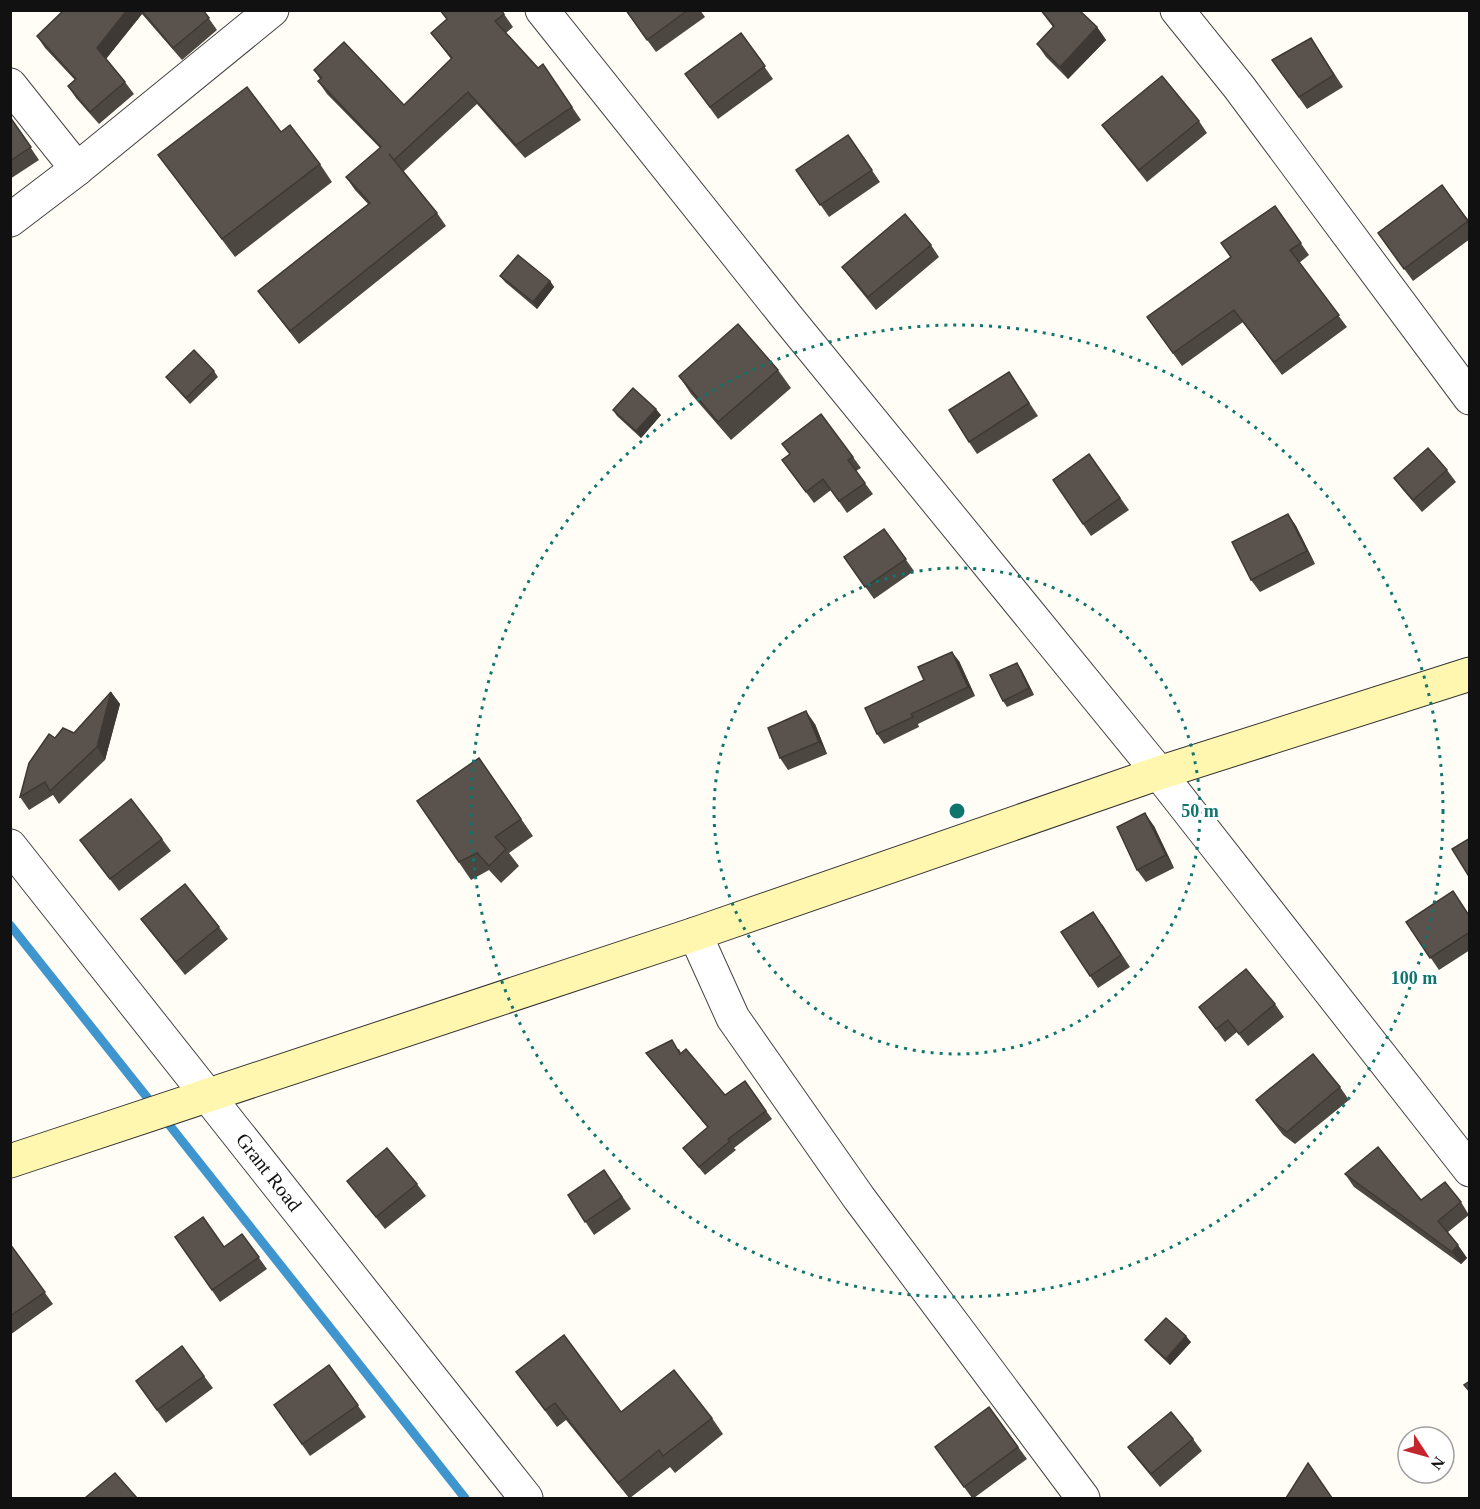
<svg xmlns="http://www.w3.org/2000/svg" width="1480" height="1509" viewBox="0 0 1480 1509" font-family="'Times New Roman',serif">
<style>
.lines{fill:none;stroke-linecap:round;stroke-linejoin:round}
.stream{stroke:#3f96cf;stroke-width:9}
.minor-casing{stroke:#444;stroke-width:35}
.secondary-casing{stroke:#333;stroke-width:35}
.minor{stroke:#fff;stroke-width:33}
.secondary{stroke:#fff6b0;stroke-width:33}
.wall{fill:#4d4742}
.shaded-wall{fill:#3f3936}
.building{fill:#5a524d;stroke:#3f3936;stroke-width:1.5}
.ring{fill:none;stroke:#0f766e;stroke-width:3;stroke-dasharray:3 6}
.labels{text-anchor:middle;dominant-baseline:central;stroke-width:6;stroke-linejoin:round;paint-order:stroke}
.street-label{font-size:20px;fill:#111;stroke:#fff}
.centre{fill:#0f766e;stroke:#fff;stroke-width:3}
.ring-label{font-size:18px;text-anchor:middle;font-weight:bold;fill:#0f766e;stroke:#fff;stroke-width:6;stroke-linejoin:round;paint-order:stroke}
</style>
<rect width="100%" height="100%" fill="#fffdf5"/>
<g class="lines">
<g class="stream">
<path d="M10,925L154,1106"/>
<path d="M163,1117L465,1498"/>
</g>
<defs>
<g id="minor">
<path d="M542,10L786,316L1159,773L1470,1170"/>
<path d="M1177,10L1239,87L1470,398"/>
<path d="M10,85L77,169"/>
<path d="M10,220L77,169L272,10"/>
<path d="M10,846L526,1498"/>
<path d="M695,934L733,1018L859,1198L1083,1498"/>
</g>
<path id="secondary" d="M10,1161L695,934L1159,773L1470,674"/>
</defs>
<use href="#minor" class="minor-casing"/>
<use href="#secondary" class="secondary-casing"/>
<use href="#minor" class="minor"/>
<use href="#secondary" class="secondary"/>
</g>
<g class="wall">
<path d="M64,10H203L217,30L182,60L142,14L106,59L125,82L134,94L99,124L76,98L68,86L75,80L45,48L37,36Z"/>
<path d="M625,10H700L705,17L656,52Z"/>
<path d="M1040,10H1079L1097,27L1106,40L1068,79L1046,57L1037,44L1053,27Z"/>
<path d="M504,14L513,27L506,33L538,68L543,64L581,120L525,158L477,104L403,172L437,213L446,226L299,344L258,291L368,204L355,190L346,177L380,148L327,94L318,81L320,79L314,70L404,105L451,59L431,33Z"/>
<path d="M741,33L773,79L718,119L685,74Z"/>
<path d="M1311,38L1343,87L1307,109L1272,60Z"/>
<path d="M10,117L39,160L10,179Z"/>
<path d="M1199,121L1207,133L1147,182L1111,137L1102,125Z"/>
<path d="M281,132L320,164L332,182L235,257L158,155Z"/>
<path d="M848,135L880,182L829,217L796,170Z"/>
<path d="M1442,185L1470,222V239L1413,281L1378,233Z"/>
<path d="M1275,206L1309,255L1299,263L1347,327L1282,375L1243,322L1182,366L1147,317L1231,257Z"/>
<path d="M931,245L939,257L876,310L851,279L842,267Z"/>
<path d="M500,276L550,281L554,287L537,309L505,282Z"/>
<path d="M778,370L791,388L731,440L691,394L679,376Z"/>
<path d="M214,371L218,377L190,404L171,383L166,377Z"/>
<path d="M1009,372L1038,416L977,454L969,442Z"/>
<path d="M613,410L661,415L641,438L617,416Z"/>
<path d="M1089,454L1129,510L1091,536L1053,480Z"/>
<path d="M853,457L861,468L856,471L873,494L847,513L831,490L814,503L782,460Z"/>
<path d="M1447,470L1456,482L1422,512L1403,490L1394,478Z"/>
<path d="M1288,514L1296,526L1315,564L1260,592L1251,580Z"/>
<path d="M884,529L914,571L874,599L844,557Z"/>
<path d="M959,661L975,696L918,724L919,727L884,744L877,734L924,680Z"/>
<path d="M1021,669L1034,695L1007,707L1003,701Z"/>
<path d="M111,692L120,704L105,760L59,804L53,795L29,810L20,797L55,738L74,733Z"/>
<path d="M815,724L827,754L788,770L780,758Z"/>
<path d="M479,758L533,836L509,853L519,866L501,883L489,870L471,880L417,801Z"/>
<path d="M1154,826L1174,868L1146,882L1137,870Z"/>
<path d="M162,839L171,851L119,891L80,840Z"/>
<path d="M1470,916V950L1439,970L1406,922Z"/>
<path d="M141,919L219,927L228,939L185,975L150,931Z"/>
<path d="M1102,924L1130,967L1098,988L1090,976Z"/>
<path d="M1275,1004L1284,1017L1248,1046L1237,1032L1225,1042L1199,1007Z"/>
<path d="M679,1049L681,1053L725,1095L745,1081L772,1119L734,1148L736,1150L705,1175L683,1148L708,1128L653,1062L646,1053Z"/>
<path d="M1340,1087L1349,1100L1295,1144L1283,1135L1256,1100Z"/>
<path d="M604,1170L631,1209L594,1235L568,1195Z"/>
<path d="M1345,1174L1421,1200L1461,1202L1469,1215L1448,1232L1467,1258L1461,1264L1354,1187Z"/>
<path d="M347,1181L417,1184L426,1196L385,1229Z"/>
<path d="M242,1234L267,1269L220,1302L175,1237L224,1247Z"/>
<path d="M10,1244L53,1304L10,1335Z"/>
<path d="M1145,1340L1191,1342L1170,1365L1150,1346Z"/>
<path d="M329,1365L366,1417L310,1456L274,1405Z"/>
<path d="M516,1372L621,1412L712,1418L723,1434L675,1473L670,1467L630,1498H629L566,1420L557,1427Z"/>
<path d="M204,1376L213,1388L166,1423L136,1381Z"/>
<path d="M989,1407L1027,1459L974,1498H972L935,1447Z"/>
<path d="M1193,1439L1202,1451L1160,1487L1137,1459L1128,1447Z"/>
</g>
<g class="shaded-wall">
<path d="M127,10H140L142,14L105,60L97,48Z"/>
<path d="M1097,27L1106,40L1068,79L1060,67Z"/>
<path d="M550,281L554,287L537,309L533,302Z"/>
<path d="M656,409L661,415L641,438L636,431Z"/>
<path d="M1288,514L1296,526L1315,564L1307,551Z"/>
<path d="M952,652L959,661L975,696L968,687Z"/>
<path d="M1017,663L1021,669L1034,695L1029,688Z"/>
<path d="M111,692L120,704L105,760L97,747Z"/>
<path d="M806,711L815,724L827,754L819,742Z"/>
<path d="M1145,813L1154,826L1174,868L1166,855Z"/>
<path d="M1458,1245L1467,1258L1461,1264L1452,1252Z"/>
<path d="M1186,1336L1191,1342L1170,1365L1166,1359Z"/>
</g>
<g class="building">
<path d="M64,10H127L97,48L125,82L90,112L68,86L76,79L37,36Z"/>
<path d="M141,10H203L209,18L173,48Z"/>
<path d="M440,10H501L504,14L495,21L538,68L543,64L572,107L516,145L468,92L394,160L389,154L437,213L290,331L258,291L370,203L346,177L381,147L318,81L322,78L314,70L344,42L404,105L452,58L431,33L447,19Z"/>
<path d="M626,10H688L647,40Z"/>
<path d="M1041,10H1079L1097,27L1060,67L1037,44L1054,26Z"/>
<path d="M741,33L765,66L710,107L685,74Z"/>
<path d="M1311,38L1334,75L1299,97L1272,60Z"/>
<path d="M1162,76L1199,121L1139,170L1102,125Z"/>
<path d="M247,87L281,132L290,125L320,164L222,239L158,155Z"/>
<path d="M10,117L31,147L10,161Z"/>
<path d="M848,135L872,170L820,205L796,170Z"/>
<path d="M1442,185L1468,221L1404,269L1378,233Z"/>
<path d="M1275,206L1301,243L1290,250L1339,315L1274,362L1234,310L1173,353L1147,317L1231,257L1221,243Z"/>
<path d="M905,214L931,245L868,297L842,267Z"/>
<path d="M518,255L550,281L533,302L500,276Z"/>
<path d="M738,324L778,370L718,422L679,376Z"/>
<path d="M194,350L214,371L186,398L166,377Z"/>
<path d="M1009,372L1029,403L969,442L949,410Z"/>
<path d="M633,388L656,409L636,431L613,410Z"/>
<path d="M821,414L853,457L848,460L865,483L839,501L823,479L806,492L782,460L790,454L782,444Z"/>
<path d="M1428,448L1447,470L1413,500L1394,478Z"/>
<path d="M1089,454L1120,498L1083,524L1053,480Z"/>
<path d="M1288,514L1307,551L1251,580L1232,542Z"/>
<path d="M884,529L906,559L865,587L844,557Z"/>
<path d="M952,652L968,687L911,714L913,717L877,734L865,708L924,680L918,667Z"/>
<path d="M1017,663L1029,688L1003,701L990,675Z"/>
<path d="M111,692L97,747L50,791L45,782L20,797L29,763L49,734L55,738L63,728L74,733Z"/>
<path d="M806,711L819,742L780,758L768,728Z"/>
<path d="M479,758L521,819L495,837L506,849L489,866L477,853L459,862L417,801Z"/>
<path d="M131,799L162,839L110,879L80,840Z"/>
<path d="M1145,813L1166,855L1137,870L1117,827Z"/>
<path d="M1470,838V878L1452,849Z"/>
<path d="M185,884L219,927L176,962L141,919Z"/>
<path d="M1453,891L1470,917V932L1430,958L1406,922Z"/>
<path d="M1093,912L1121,955L1090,976L1061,932Z"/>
<path d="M1246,969L1275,1004L1239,1034L1228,1020L1216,1029L1199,1007Z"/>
<path d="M672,1040L680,1054L686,1049L725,1095L745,1081L766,1111L728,1139L730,1141L699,1167L683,1148L708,1127L646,1053Z"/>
<path d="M1313,1054L1340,1087L1287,1132L1275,1123L1256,1100Z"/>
<path d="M1378,1147L1421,1200L1445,1182L1461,1202L1438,1221L1458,1245L1452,1252L1345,1174Z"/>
<path d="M387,1148L417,1184L376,1217L347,1181Z"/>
<path d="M604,1170L622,1197L585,1222L568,1195Z"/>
<path d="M203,1217L224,1247L242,1234L259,1257L212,1290L175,1237Z"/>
<path d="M10,1244L45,1292L10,1316Z"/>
<path d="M1166,1318L1186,1336L1166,1359L1145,1340Z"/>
<path d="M564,1335L621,1412L674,1370L712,1418L663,1456L659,1450L618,1483L555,1403L545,1410L516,1372Z"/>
<path d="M182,1346L204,1376L157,1410L136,1381Z"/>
<path d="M329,1365L358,1405L302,1444L274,1405Z"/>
<path d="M1470,1381V1392L1464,1385Z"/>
<path d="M989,1407L1018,1447L964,1487L935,1447Z"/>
<path d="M1171,1412L1193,1439L1151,1474L1128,1447Z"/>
<path d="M1308,1463L1332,1498H1286Z"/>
<path d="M115,1473L137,1498H85Z"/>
</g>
<g class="ring">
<circle cx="957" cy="811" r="243"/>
<circle cx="957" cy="811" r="486"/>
</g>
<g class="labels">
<g class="street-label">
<text transform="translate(269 1172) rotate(52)">Grant Road</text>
</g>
</g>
<circle cx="957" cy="811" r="9" class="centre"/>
<g class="ring-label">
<text x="1200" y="817">50 m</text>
<text x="1414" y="984">100 m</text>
</g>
<rect width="1480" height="1509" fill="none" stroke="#111111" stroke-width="24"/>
<g transform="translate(1426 1455) rotate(126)"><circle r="28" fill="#ffffff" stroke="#a0a0a0" stroke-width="1.5"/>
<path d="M0-4.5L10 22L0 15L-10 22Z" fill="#c4262e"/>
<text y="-9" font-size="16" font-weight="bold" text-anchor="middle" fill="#111111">N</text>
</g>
</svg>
